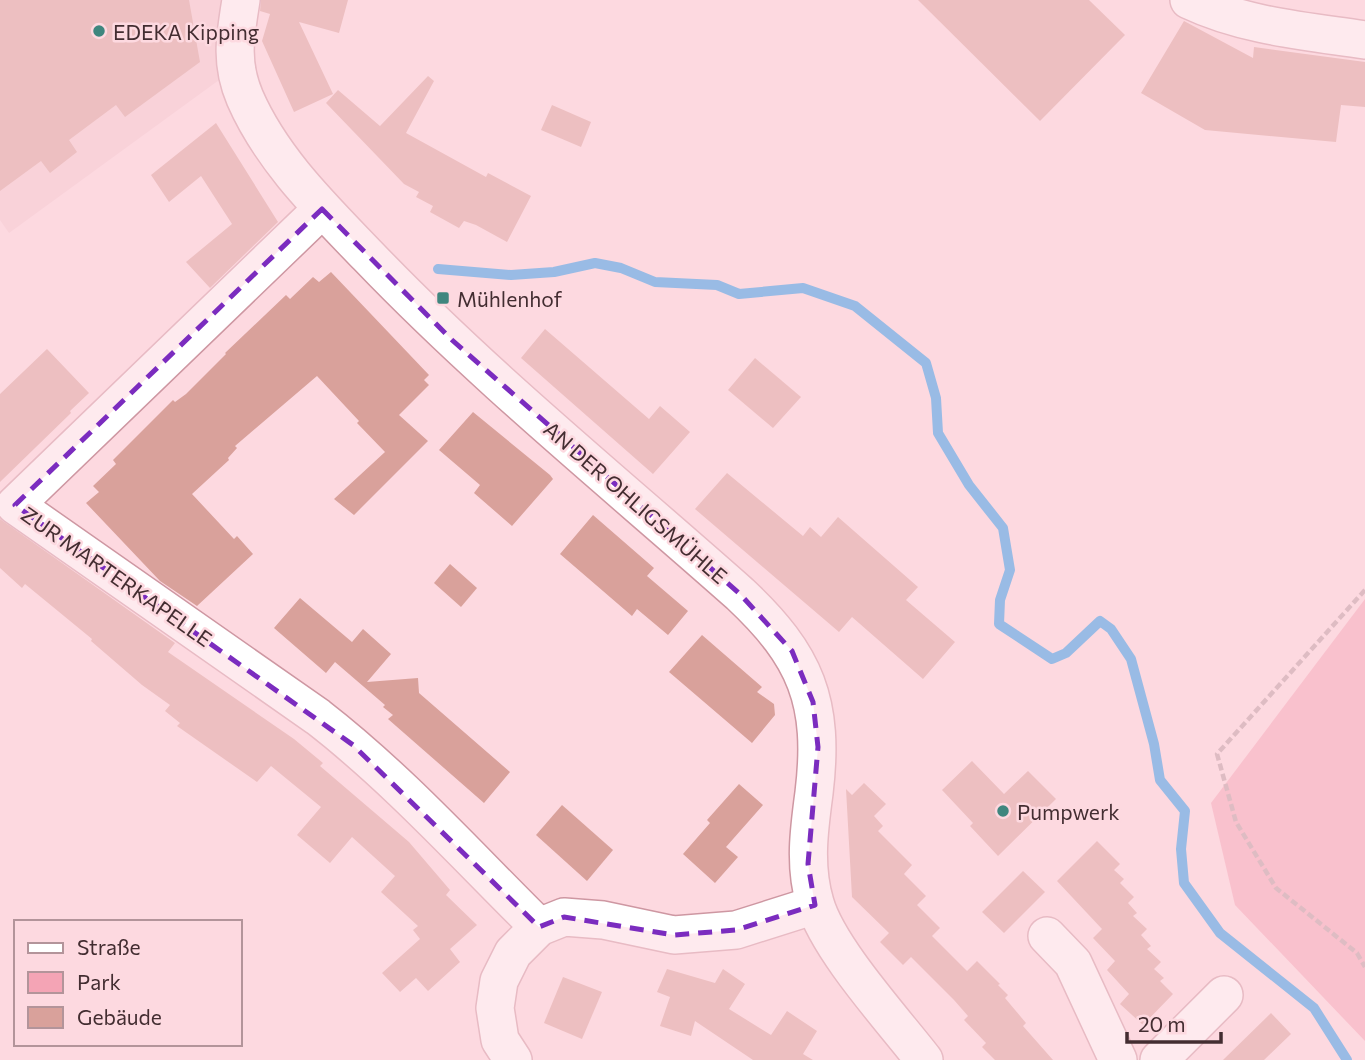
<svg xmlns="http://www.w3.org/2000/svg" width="1365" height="1060" viewBox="0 0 1365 1060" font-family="Commissioner,sans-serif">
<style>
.built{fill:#f3cad1}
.green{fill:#f4a4b5}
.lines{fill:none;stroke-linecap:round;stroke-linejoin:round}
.stream{stroke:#2197ea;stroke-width:10}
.building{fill:#d9a19b}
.minor-casing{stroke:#ce97a2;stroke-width:40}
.path{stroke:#b99aa0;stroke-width:4.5;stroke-dasharray:7 3.5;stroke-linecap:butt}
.minor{stroke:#fff;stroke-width:37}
.marked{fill:none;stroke:#7b2cbf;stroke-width:5;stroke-dasharray:14 9;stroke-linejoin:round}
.poi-dot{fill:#3f867e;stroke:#fdd9e0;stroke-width:2.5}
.labels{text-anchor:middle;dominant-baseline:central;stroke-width:5;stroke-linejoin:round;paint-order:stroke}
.poi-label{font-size:21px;fill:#432d31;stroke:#fdd9e0;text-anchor:start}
.street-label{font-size:21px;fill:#432d31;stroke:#fdd9e0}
</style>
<rect width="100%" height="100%" fill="#fdd9e0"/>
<path class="built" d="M0,0H232L219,80L9,233L0,220Z"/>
<path class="green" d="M1365,599V1041L1235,905L1211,803Z"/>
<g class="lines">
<path class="stream" d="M438,269L511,275L554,272L595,263L621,268L655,282L717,285L739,294L803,288L855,306L926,363L936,398L938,433L969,485L1003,528L1010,570L1000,600L999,624L1052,659L1066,653L1100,621L1111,629L1131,659L1154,744L1160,780L1185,811L1181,849L1184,883L1220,933L1314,1008L1347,1060"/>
</g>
<g class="building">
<path d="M0,0H189L200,62L125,117L116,105L69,140L77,152L50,173L41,161L0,191Z"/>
<path d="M261,0H348L339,33L299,22L333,94L294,112L262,41L270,14L260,11Z"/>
<path d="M918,0H1089L1125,35L1040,121Z"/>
<path d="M1184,21L1253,58L1254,47L1365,62V107L1341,105L1336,142L1205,130L1141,93Z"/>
<path d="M428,76L434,81L406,133L486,177L488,173L531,196L507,242L476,225L464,221L459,228L430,212L433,206L416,197L419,192L404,184L326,103L338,90L380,126Z"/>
<path d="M552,105L591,122L581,147L541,130Z"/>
<path d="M216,123L278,222L210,288L186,262L232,224L201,176L169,202L151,175Z"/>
<path d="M331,272L429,375L424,380L429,385L399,415L428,441L354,515L334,499L385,452L357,423L359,421L317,376L235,446L237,448L228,458L229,460L192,494L234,539L237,536L253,554L197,606L160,581L86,503L99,492L93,486L116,464L113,460L173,400L175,402L186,394L226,354L225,353L286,295L290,299L313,277L319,282Z"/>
<path d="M545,329L649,419L660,406L690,432L653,474L521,358Z"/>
<path d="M47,349L89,393L70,411L71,413L0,482V394Z"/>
<path d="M755,358L801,397L773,428L728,390Z"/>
<path d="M473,412L550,475L553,479L512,526L474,493L480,485L439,450Z"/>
<path d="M727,473L803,536L810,527L821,537L838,517L918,587L906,600L955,642L923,679L852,617L839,632L695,509Z"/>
<path d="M593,515L654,568L647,576L688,611L668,635L637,609L632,616L560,554Z"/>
<path d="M0,519L175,643L168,652L294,739L323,763L320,766L409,842L450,890L446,895L477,925L450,949L460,962L428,991L416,978L400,992L382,973L420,939L413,930L418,926L381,892L395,876L352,837L330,863L297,835L321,807L271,766L257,782L177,726L180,723L165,711L170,705L142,685L91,641L92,639L25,584L22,588L0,568Z"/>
<path d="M450,564L477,588L461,607L434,583Z"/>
<path d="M300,598L352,642L363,629L391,654L367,682L418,678L419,693L510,772L484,803L388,719L393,715L383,707L385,705L335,662L326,673L274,628Z"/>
<path d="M702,635L762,687L757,692L774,704L775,715L752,743L669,672Z"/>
<path d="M972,761L1004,794L1028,771L1056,799L998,856L970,826L973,823L942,790Z"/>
<path d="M864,783L886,804L874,816L883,826L878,831L912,865L904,874L926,896L917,905L940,928L932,936L967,971L977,961L1000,984L998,985L1008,995L1005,998L1026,1023L1023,1026L1053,1060H995L982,1047L986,1043L964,1020L968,1016L954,1000L911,957L903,965L880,942L889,933L852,897L846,789L852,795Z"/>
<path d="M739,784L763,805L726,847L738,857L715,883L683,854L710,823L707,820Z"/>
<path d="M562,805L613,850L587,881L536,835Z"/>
<path d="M1097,841L1120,864L1114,870L1124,879L1120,883L1134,897L1128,903L1137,913L1133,916L1147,929L1141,935L1151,946L1147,949L1161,962L1154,969L1164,978L1160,981L1173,994L1143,1025L1120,1004L1129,994L1107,970L1115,961L1093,938L1102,929L1057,881Z"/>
<path d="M1023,871L1045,892L1004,933L982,912Z"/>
<path d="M667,969L715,983L723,969L745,984L729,1009L771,1035L787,1011L817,1031L803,1054L813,1060H753L695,1021L691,1036L660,1026L670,997L657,992Z"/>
<path d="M563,977L602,992L582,1039L544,1023Z"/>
<path d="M1271,1013L1291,1034L1264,1060H1223Z"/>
</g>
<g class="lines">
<defs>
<g id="minor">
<path d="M241,0C235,37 230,63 245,98C272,160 322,208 368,256C484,377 615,483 740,594C806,656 825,702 814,793C809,830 804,866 815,903C828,949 894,1021 924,1060"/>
<path d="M1189,0C1244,26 1305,31 1365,40"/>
<path d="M322,209L15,505L318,717C398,779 467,856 539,927"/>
<path d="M1047,936L1073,963L1118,1060"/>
<path d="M513,1060L500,1040L495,1008L499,981L513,953L539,927L564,917L603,920L674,935L736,930L815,905"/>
<path d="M1159,1060L1224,995"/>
</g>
</defs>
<use href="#minor" class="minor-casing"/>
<path class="path" d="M1365,590L1217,754L1236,822L1276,888L1357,953L1365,967"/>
<use href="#minor" class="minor"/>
</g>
<path d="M0 0H1365V1060H0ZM322,209L452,340L740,594L792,651L813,702L818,747L808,864L815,905L736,930L674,935L564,917L539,927L353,745L15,505Z" fill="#fdd9e0" fill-opacity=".55" fill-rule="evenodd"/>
<path class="marked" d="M322,209L452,340L740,594L792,651L813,702L818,747L808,864L815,905L736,930L674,935L564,917L539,927L353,745L15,505Z"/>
<g class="poi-dot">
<circle cx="99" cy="31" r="7"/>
<rect x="436" y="291" width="14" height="14" rx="3.5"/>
<circle cx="1003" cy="811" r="7"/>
</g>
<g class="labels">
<g class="poi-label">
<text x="113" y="31">EDEKA Kipping</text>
<text x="457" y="298">Mühlenhof</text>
<text x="1017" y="811">Pumpwerk</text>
</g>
<g class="street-label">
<text transform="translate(636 502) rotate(41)">AN DER OHLIGSMÜHLE</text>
<text transform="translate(117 576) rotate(35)">ZUR MARTERKAPELLE</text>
</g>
</g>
<rect x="14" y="920" width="228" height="126" fill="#fdd9e0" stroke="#b3949a" stroke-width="2"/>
<rect x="28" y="943" width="35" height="10" fill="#ffffff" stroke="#b3949a" stroke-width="2"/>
<text x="77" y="955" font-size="21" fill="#432d31">Straße</text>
<rect x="28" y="972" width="35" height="21" fill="#f4a4b5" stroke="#b3949a" stroke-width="2"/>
<text x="77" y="990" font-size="21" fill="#432d31">Park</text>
<rect x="28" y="1007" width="35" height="21" fill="#d9a19b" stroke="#b3949a" stroke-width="2"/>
<text x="77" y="1025" font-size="21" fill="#432d31">Gebäude</text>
<path d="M1127 1032v10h94v-10" fill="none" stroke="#432d31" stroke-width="3.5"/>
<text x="1138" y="1032" font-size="21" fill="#432d31" stroke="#fdd9e0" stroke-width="5" paint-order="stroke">20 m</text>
</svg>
